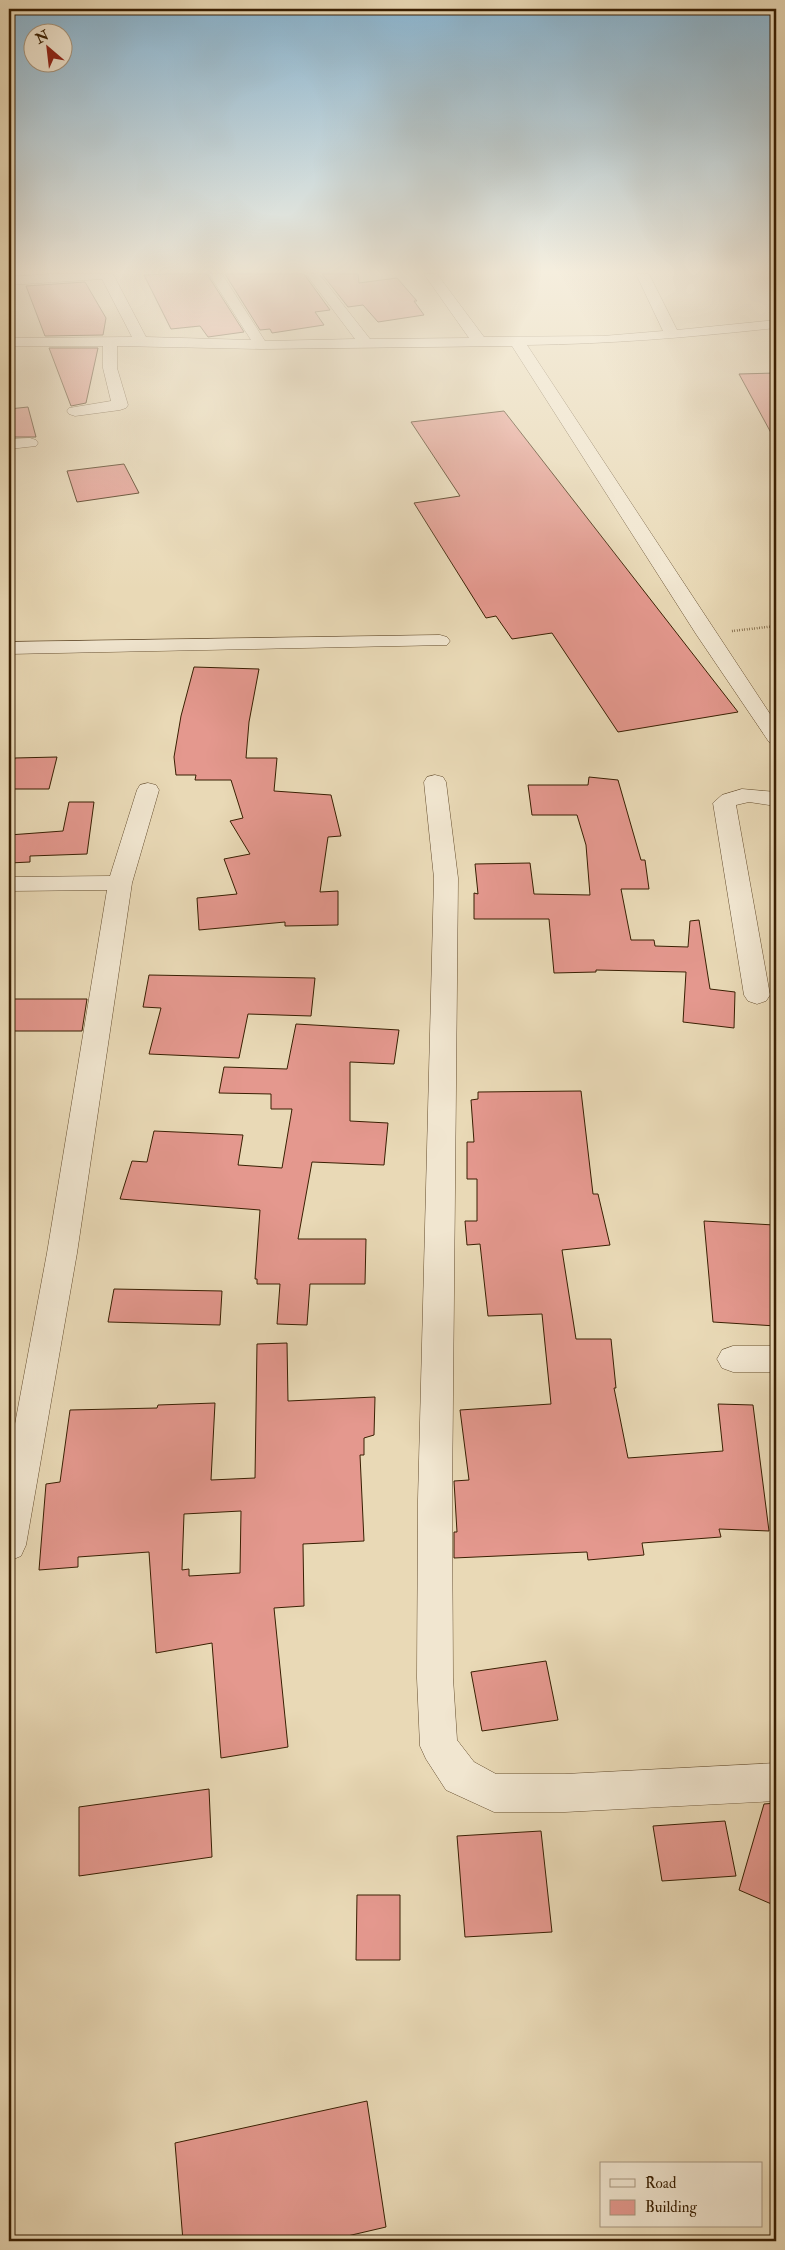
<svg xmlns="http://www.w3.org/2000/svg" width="785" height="2250" viewBox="0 0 785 2250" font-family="'IM FELL Double Pica',serif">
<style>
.building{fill:#e4988e;stroke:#391f02;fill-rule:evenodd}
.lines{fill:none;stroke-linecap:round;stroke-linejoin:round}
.minor-casing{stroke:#654e2f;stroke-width:1}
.path{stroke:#391f02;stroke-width:2.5;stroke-dasharray:0.5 2;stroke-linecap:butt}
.minor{fill:#f1e6d0;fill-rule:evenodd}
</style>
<rect width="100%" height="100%" fill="#e9d9b6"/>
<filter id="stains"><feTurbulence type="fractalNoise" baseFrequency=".004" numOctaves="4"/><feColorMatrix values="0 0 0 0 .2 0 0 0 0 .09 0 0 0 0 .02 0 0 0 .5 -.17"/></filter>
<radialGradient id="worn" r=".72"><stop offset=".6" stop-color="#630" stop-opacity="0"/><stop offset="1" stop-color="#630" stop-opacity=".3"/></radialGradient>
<g class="building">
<path d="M167,274H207L244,332L208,337L200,326L171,329L144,275Z"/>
<path d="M225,274H304L330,310L315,312L324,325L272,333L270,329L260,330Z"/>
<path d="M322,274H358L359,283L397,278L417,301H414L424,315L378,322L363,305L348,307Z"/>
<path d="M85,282L106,318L103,335L45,336L26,286Z"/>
<path d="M49,348H98L86,403L71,406Z"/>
<path d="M776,373V442L739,374Z"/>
<path d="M28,407L36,437H9V409Z"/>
<path d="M504,411L738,712L618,732L552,633L512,639L496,616L486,618L414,503L460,496L411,422Z"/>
<path d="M124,464L139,493L77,502L67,471Z"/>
<path d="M194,667L259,669L249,722L246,758H277L274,791L331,795L341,836L328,837L320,892L338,891V925L285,926V922L199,930L197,898L237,894L224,859L250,854L230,821L243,818L231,780H195L196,775H176L174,757L181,716Z"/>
<path d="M57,757L49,789H9V780L15,758Z"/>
<path d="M589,777L618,780L641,860H645L649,889H621L631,940H654L655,946L688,947L690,921L699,920L710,989L735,992L734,1028L683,1022L686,972L596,970V972L554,973L549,919H474V893L478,894L475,864L530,863L534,894L590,895L586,845L577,815H532L528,785H588Z"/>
<path d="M69,802H94L87,854L30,856V862L9,863V835L63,831Z"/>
<path d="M149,975L315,978L311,1016L248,1014L239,1058L149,1054L161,1008L143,1007Z"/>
<path d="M9,999H87L82,1031H9Z"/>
<path d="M296,1024L399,1030L394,1064L350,1062V1121L388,1123L384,1165L312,1162L298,1239H366L365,1284H310L307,1325L277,1324L280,1284H257V1279H255L260,1210L120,1199L132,1161L147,1162L154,1131L243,1135L238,1165L282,1168L292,1109H271V1094L219,1093L224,1067L287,1069Z"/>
<path d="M581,1091L593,1194H598L610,1245L562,1250L576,1339H611L616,1388H614L628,1458L723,1451L718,1404L753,1405L769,1531L719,1529L721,1537L642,1543L644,1555L588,1560L587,1552L454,1558V1532H457L454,1481L469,1480L460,1410L551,1404L542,1314L488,1316L480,1244L467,1245L465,1221H477V1179H467V1142H474L471,1100L478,1099V1092Z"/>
<path d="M704,1221L774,1225L776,1243V1326L713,1322Z"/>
<path d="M114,1289L222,1291L220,1325L108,1322Z"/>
<path d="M287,1343L288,1401L375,1397L374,1435L364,1438V1455H360L364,1541L303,1544L304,1606L274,1608L288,1747L221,1758L212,1643L156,1653L149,1552L78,1557V1567L39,1570L46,1484L60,1482L70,1410L157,1408L158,1405L215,1403L211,1480L255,1478L257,1344ZM241,1511L240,1573L189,1576V1569L182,1570L184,1514Z"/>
<path d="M546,1661L558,1720L482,1731L471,1672Z"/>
<path d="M209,1789L212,1857L79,1876V1807Z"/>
<path d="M776,1803V1906L739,1890L764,1804Z"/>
<path d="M725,1821L736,1876L662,1881L653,1826Z"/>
<path d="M541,1831L552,1932L465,1937L457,1836Z"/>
<path d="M357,1895H400V1960H356Z"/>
<path d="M367,2101L386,2227L326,2241H183L175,2143Z"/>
</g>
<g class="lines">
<defs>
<g id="minor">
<path d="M49,274H113L146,337L251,340L209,274H222L265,341L355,339L306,274H319L370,339L469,338L424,274H437L484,337L603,336L663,331L636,274H649L677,330L776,320V328C693,337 611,344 527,345L776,723V744L769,742L696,634L512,346L261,349L117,346V368L128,405L126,408L120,410L75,416L69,414L67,411L69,408L111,401L103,368V346H9V338L132,337L102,279L9,285V277Z"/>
<path d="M30,438L36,440L38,443L36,446L9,449V439Z"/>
<path d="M440,635L447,637L450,641L447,645L9,654V642Z"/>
<path d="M435,775L443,777L446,782L458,878L452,1500L453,1678L457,1740L474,1762L496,1774H565L776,1763V1801L565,1812H494L446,1790L426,1759L420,1746L417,1678L418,1500L434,878L424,782L427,777Z"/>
<path d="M148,783L156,785L159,790L132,883L77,1253L26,1545L21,1556L9,1561V1456L47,1253L107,890L9,891V877L110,876L137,790L140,785Z"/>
<path d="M742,789L776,792V806L749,802L736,805L770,995L766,1001L757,1004L748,1001L744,995L713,803L722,795Z"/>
<path d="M733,1346H776V1372H733L722,1368L717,1359L722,1350Z"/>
</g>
</defs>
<use href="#minor" class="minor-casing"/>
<path class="path" d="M732,631L776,626"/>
<use href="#minor" class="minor"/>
</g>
<linearGradient id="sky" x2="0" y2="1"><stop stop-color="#88b6d4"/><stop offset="0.46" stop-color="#f5eede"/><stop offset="1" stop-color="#f5eede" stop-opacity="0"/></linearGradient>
<rect width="785" height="590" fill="url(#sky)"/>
<rect width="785" height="2250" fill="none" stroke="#e9d9b6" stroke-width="30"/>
<rect x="10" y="10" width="765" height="2230" fill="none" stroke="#391f02" stroke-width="2.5"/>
<rect x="15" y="15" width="755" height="2220" fill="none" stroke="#391f02"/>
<rect x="600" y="2162" width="162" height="65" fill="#f1e6d0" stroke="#a7967e"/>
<rect x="610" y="2179" width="25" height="8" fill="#f1e6d0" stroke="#a7967e"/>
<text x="645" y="2188" font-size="15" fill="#391f02">Road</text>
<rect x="610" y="2200" width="25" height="15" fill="#e4988e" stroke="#a7967e"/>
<text x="645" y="2212" font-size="15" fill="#391f02">Building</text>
<g transform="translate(48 48) rotate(332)"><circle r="24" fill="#f1e6d0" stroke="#a7967e"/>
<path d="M0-4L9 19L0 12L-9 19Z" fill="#8f2418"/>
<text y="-8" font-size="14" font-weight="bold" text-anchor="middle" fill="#391f02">N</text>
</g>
<rect width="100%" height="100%" filter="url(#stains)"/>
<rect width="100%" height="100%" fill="url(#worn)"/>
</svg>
